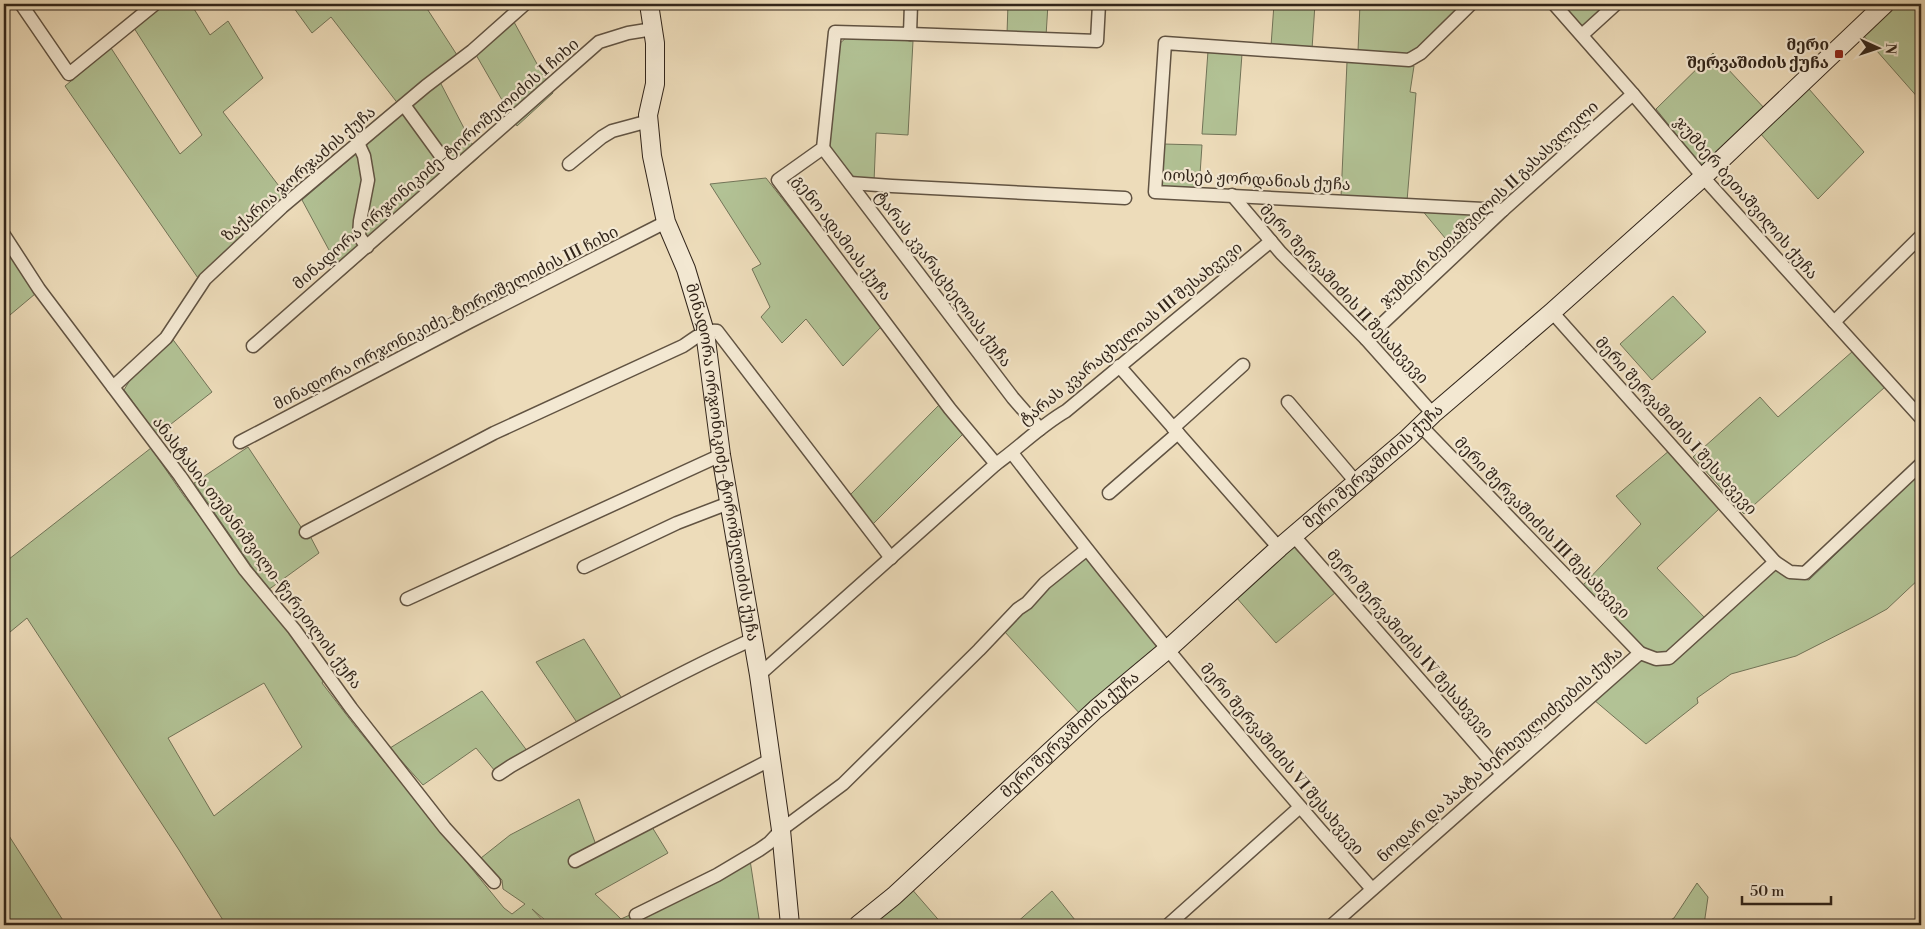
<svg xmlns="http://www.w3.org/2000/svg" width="1925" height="929" viewBox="0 0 1925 929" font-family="'Libre Bodoni','Noto Serif Georgian',serif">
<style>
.green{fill:#b2c295;stroke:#727458;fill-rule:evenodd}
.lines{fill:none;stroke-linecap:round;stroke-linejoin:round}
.street-casing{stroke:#615342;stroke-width:15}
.secondary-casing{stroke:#32251a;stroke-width:20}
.street{stroke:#f3e8d2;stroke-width:12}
.secondary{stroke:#f3e8d2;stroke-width:18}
.poi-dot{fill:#8f2418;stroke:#f3e8d2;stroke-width:2}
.labels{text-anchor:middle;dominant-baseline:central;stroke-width:4.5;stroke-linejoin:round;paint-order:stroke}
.poi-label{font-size:16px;font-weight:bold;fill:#32251a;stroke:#f3e8d2;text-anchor:end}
.street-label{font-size:16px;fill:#32251a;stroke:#f3e8d2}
</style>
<rect width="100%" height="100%" fill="#eddcba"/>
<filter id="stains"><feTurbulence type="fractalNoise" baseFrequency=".004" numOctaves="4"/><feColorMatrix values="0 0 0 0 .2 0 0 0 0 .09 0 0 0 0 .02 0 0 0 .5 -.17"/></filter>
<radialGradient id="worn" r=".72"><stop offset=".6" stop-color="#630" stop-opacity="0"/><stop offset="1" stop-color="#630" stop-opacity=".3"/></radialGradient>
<g class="green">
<path d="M165,4H191L210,35L228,21L263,78L223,112L288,198L198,278L65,86L111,48L180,154L202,135L134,28Z"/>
<path d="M291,4H424L457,55L399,105L331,17L312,33Z"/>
<path d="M1008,4H1048L1046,36L1007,34Z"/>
<path d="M1274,4H1315L1312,49L1271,46Z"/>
<path d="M1360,4H1462L1411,56L1358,51Z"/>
<path d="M1563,4H1610L1584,28Z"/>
<path d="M1893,4H1921L1920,100L1862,34Z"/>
<path d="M514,22L553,93L517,126L475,53Z"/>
<path d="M847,37L913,41L908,135L876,133L874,182L855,179L829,146L838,45Z"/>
<path d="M1208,51L1242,54L1236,135L1202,134Z"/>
<path d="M1713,53L1766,110L1705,170L1656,109Z"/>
<path d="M1347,62L1414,66L1410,92L1416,93L1407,201L1341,197Z"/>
<path d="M440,82L479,157L343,276L302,200Z"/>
<path d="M1809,89L1864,152L1818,199L1760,133Z"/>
<path d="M1163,144L1202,145L1199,189L1164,187L1160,182Z"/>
<path d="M766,178L882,326L843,366L806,319L782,343L761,317L770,307L752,269L761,264L710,184Z"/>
<path d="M1421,209L1493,214L1455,250Z"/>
<path d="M4,247L35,294L4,320Z"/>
<path d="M1673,296L1706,332L1652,380L1620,344Z"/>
<path d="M171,337L212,392L157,435L124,390L133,375Z"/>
<path d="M1853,351L1885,387L1744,514L1693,457L1760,397L1778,417Z"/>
<path d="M941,403L965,432L871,526L849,496Z"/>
<path d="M248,447L303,530L309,534L319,553L268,590L194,483Z"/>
<path d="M151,448L184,496L325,678L322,683L355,726L504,908L512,914L525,904L503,889L502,880L481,858L510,835L579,799L599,853L652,827L668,853L595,894L621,919L750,860L760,925H551L532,909L547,925H226L179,850L27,618L4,637V563ZM264,683L302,747L214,816L168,738Z"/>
<path d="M1670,450L1720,508L1657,568L1705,618L1665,654L1647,651L1583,585L1641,524L1616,496Z"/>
<path d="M1921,472V577L1887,609L1867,620L1796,656L1731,674L1697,698L1698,703L1646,744L1594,700L1641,657L1661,664L1773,570C1786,570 1795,579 1809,580Z"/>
<path d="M1293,546L1336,592L1276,643L1236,597Z"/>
<path d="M1086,556L1161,650L1082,716L1004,631L1033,601Z"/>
<path d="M584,639L623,700L578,724L536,662Z"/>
<path d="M482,691L528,752L495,771L476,748L423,785L390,748Z"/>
<path d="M4,828L66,925H4Z"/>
<path d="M1697,883L1708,897L1704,925H1662L1674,918Z"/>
<path d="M910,887L943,925H864Z"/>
<path d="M1052,891L1079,925H1014Z"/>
</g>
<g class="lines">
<defs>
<g id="street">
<path d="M21,4L69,74L155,4"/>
<path d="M1471,4L1421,53L1409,60L1165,43L1155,192L1503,210"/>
<path d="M1554,4L1633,94L1703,177L1834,322L1921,236"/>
<path d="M910,34L1097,41L1099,4"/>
<path d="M1582,35L1616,4"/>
<path d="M404,105L452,171"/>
<path d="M358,143L364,156L368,180L360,221L359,236L367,247"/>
<path d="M823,148L1013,398L1040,429"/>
<path d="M569,164L602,137L612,131L649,121"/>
<path d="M850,183L892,186L1125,198"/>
<path d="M1232,195L1281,253L1366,339L1433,414"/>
<path d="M4,235L39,289L180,476L245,570L294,629L351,708L445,828L494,882"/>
<path d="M1552,312L1775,562"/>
<path d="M1834,322L1921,418"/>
<path d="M1366,339L1503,210L1633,94"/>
<path d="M253,346L599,42L628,33L653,29"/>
<path d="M1119,366L1279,548"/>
<path d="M113,387L166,338L205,279L282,207L426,86L472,51L525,4"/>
<path d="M1288,402L1356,482"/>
<path d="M1421,426L1640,653"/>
<path d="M1173,428L1243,365"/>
<path d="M240,442L469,322L666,222"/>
<path d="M1012,453C1127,603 1247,748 1372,889"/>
<path d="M996,464C1020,447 1040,426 1066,411L1271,241"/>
<path d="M1109,493L1178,433"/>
<path d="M306,532L494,433L683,346C694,339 704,329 717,331L891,558"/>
<path d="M1293,535L1502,774"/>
<path d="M584,567L677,523L729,503"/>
<path d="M407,599L721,455"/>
<path d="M759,675L996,464L950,409L778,180L823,148L835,32L910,34L911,4"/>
<path d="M499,774L511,766C590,721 670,677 753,639"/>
<path d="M575,861L770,760"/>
<path d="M636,915L717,875L759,850L769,843L781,830L843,784L979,650L1018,609L1027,603L1045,583L1086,550"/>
<path d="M1168,925L1300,807"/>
<path d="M1332,925L1640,653L1656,659L1669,658L1775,562L1790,572L1805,573L1921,464"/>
</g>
<g id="secondary">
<path id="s1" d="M649,4L655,43V84L648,115L652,156L666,222L686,269L705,332L721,455L759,675L781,830L790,925"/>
<path id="s2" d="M858,925L894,896L1096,709L1168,649L1279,548L1408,438L1433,414L1552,312L1703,177L1885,4"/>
</g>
</defs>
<use href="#street" class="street-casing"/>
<use href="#secondary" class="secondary-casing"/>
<use href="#street" class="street"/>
<use href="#secondary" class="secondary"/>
</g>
<rect class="poi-dot" x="1834" y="49" width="10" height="10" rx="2.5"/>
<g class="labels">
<g class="poi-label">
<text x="1829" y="45">მერი<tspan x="1829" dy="18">შერვაშიძის ქუჩა</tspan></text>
</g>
<g class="street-label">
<text transform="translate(436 164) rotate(-41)">მინადორა ორჯონიკიძე-ტოროშელიძის I ჩიხი</text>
<text transform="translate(299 174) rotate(-41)">ზაქარია ჯორჯაძის ქუჩა</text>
<text transform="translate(1257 180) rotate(3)">იოსებ ჟორდანიას ქუჩა</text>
<text transform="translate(1746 198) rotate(49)">ჯუმბერ ბეთაშვილის ქუჩა</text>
<text transform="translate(1489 204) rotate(-43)">ჯუმბერ ბეთაშვილის II გასასვლელი</text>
<text transform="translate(842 238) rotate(53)">გენო ადამიას ქუჩა</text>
<text transform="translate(943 279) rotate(53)">ტარას კვარაცხელიას ქუჩა</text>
<text transform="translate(1344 294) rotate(47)">მერი შერვაშიძის II შესახვევი</text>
<text transform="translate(446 318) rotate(-27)">მინადორა ორჯონიკიძე-ტოროშელიძის III ჩიხი</text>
<text transform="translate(1131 334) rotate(-39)">ტარას კვარაცხელიას III შესახვევი</text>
<text transform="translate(1676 426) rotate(48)">მერი შერვაშიძის I შესახვევი</text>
<text stroke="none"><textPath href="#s1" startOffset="469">მინადორა ორჯონიკიძე-ტოროშელიძის ქუჩა</textPath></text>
<text stroke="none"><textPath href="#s2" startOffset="690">მერი შერვაშიძის ქუჩა</textPath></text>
<text transform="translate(1542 528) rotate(46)">მერი შერვაშიძის III შესახვევი</text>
<text transform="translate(257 553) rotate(53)">ანასტასია თუმანიშვილი-წერეთლის ქუჩა</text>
<text transform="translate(1410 644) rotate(49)">მერი შერვაშიძის IV შესახვევი</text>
<text stroke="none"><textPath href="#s2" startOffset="285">მერი შერვაშიძის ქუჩა</textPath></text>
<text transform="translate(1500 755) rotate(-41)">ნოდარ და პაატა ხერხეულიძეების ქუჩა</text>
<text transform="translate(1282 759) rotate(50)">მერი შერვაშიძის VI შესახვევი</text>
</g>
</g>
<rect width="1925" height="929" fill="none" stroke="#eddcba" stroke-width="20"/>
<rect x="5" y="5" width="1915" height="919" fill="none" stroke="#32251a" stroke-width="2.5"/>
<rect x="10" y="10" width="1905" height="909" fill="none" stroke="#32251a"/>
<g transform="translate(1878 48) rotate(93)" stroke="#f3e8d2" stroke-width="4" paint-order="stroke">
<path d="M0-4L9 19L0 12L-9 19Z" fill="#32251a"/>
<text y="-8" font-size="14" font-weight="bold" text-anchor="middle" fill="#32251a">N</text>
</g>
<path d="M1742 896v8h89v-8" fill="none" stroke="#32251a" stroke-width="2.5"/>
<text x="1750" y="896" font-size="15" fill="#32251a" stroke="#f3e8d2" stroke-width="4" paint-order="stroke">50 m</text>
<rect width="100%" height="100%" filter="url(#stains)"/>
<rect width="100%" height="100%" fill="url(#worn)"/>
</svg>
